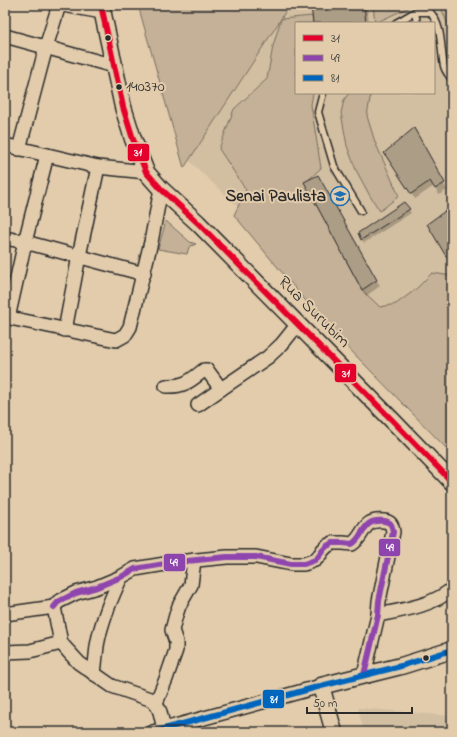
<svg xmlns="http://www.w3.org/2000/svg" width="457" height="737" viewBox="0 0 457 737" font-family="'Indie Flower',sans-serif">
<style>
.built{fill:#d2bea1;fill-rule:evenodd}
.green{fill:#c4b197;stroke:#786e61}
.shadow{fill:#0003}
.building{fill:#ac9d86;stroke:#2b2b2b}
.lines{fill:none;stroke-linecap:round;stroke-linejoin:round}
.service-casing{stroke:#2b2b2b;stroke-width:9}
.minor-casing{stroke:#2b2b2b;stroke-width:16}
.tertiary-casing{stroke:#2b2b2b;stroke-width:19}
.service{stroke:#e2ccac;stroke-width:6}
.minor{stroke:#e2ccac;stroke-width:13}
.tertiary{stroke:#e2ccac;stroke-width:16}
.bus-1-casing{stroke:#e2ccac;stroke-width:9}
.bus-2-casing{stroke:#e2ccac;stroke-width:9}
.bus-3-casing{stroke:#e2ccac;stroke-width:9}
.bus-1{stroke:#e4002b;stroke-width:6}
.bus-2{stroke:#8e44ad;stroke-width:6}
.bus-3{stroke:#0065bd;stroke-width:6}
.bus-dot{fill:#2b2b2b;stroke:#e2ccac;stroke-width:1.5}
.labels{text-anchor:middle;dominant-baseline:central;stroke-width:4;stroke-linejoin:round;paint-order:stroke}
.bus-label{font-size:16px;fill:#2b2b2b;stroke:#e2ccac;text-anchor:start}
.poi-label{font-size:17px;font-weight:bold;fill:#2b2b2b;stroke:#e2ccac;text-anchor:end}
.street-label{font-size:17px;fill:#2b2b2b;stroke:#e2ccac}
.line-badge{stroke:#e2ccac;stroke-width:1.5}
.badge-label{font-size:11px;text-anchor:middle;font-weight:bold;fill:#fff}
</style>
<rect width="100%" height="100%" fill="#e2ccac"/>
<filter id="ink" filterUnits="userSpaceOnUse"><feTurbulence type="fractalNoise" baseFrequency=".025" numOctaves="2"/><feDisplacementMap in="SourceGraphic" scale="8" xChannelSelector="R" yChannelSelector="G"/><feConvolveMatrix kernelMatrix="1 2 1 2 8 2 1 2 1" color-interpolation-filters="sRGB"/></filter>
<g filter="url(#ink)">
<g class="built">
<path d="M149,5H452V448L275,242L179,151ZM296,23H434V93H296Z"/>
<path d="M358,708L452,716V732H364Z"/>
</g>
<g class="green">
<path d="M138,5H289L281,19L312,16L313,23H296V93H313L311,105L321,168L305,183L362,290L380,307L396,304L415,290L432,273L452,276V454L326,325L234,215L246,190L219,149L234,109L267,79L273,46L281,19L184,168Z"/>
<path d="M373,5H414L375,23Z"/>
<path d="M440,5H452V35Z"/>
<path d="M349,93H371L367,116L375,142L399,196L380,211L370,196L356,170L347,146L341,113L344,100Z"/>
<path d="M166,221L190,242L196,244L189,247L187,254L158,249Z"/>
</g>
<g class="shadow">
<path d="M312,5H367L369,23H314Z"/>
<path d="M414,130L447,190L439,195L434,186L415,199L389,159Z"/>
<path d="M318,176L380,286L366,296L306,183Z"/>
<path d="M452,207V263H451L432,231Z"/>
<path d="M409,210L411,213L364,243L362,239Z"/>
</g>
<g class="building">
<path d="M311,5H364L366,23H313Z"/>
<path d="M414,128L445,183L435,189L430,181L411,194L384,153Z"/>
<path d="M318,175L377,280L362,290L304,182Z"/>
<path d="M404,202L410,209L361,240L358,233Z"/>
<path d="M452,206V254L447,258L427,224Z"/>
</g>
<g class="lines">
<defs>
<g id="service">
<path d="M415,12L417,23"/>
<path d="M396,23L415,12H430C443,27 440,47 444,66C445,71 449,75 452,80"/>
<path d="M323,93L318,112L334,166L361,211"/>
</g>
<g id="minor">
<path d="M63,5L102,12"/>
<path d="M5,36L114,66"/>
<path d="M5,145L98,167L146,172"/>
<path d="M19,149L46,47L59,5"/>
<path d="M5,238L25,242L144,274"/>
<path d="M5,317L116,340L125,335L130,327L151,242L161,189"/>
<path d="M8,318L25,242L47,155"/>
<path d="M65,330L79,256L98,167"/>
<path d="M166,386C184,387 190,381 204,370H207L221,389L268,357L282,344L298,324"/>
<path d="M198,405L221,389"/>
<path d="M54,607L58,602L76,593L97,587L121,577L135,569L177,562L227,557H256L291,564H304L315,560L319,556L323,550L327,546L333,543H343L352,544C365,536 362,518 384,521C391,522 392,525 393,532L379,601L378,615L364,675"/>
<path d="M5,614L54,607L61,643L68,651L79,663L112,686L144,697L150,699L156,703L160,712L164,729"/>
<path d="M378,615C403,610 432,606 452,589"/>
<path d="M5,652L30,651L61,643"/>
<path d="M94,674C95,665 96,655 97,646C101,622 111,599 121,577"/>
<path d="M156,703L166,679L176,650V642L172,630L176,615L179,606L191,585L194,560"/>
<path d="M153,732L321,686"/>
</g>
<g id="tertiary">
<path d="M101,5L123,107L133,139L146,172L161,189L198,223L392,420L452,482"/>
<path d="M334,732L321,686L401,666L452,650"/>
</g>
</defs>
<use href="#service" class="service-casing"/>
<use href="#minor" class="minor-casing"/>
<use href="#tertiary" class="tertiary-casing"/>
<use href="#service" class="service"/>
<use href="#minor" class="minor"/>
<use href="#tertiary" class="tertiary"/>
<defs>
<path id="bus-1" d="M101,5L123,107L133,139L146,172L161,189L198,223L392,420L452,482"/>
<path id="bus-2" d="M54,607L58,602L76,593L97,587L121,577L135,569L177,562L227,557H256L291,564H304L315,560L319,556L323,550L327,546L333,543H343L352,544C365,536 362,518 384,521C391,522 392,525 393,532L379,601L378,615L364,675"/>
<path id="bus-3" d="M153,732L321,686L401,666L452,650"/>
</defs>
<use href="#bus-1" class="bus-1-casing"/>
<use href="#bus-2" class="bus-2-casing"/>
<use href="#bus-3" class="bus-3-casing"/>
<use href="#bus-1" class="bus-1"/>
<use href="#bus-2" class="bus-2"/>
<use href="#bus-3" class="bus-3"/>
</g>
</g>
<defs>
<symbol id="university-ring" viewBox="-11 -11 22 22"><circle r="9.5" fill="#e2ccac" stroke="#1f6fb2" stroke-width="1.5"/><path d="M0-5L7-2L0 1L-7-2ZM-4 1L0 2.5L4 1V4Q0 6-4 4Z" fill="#1f6fb2"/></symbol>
</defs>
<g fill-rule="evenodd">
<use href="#university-ring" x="329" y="185" width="22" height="22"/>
</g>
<g class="bus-dot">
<circle cx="108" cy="38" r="3.5"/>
<circle cx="119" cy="87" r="3.5"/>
<circle cx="426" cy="658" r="3.5"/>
</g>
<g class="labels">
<g class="bus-label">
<text x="126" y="87">140370</text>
</g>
<g class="poi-label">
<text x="326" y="196">Senai Paulista</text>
</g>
<g class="street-label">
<text transform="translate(314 312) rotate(45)">Rua Surubim</text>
</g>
</g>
<g class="line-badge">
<rect x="127" y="143" width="23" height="19" rx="4" fill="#e4002b"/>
<rect x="334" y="363" width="23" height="20" rx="4" fill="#e4002b"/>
<rect x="378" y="538" width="23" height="19" rx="4" fill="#8e44ad"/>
<rect x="163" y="553" width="23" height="19" rx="4" fill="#8e44ad"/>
<rect x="262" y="689" width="23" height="20" rx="4" fill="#0065bd"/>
</g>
<g class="badge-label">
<text x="138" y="156">31</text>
<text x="346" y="377">31</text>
<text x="390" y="551">49</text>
<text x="174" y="566">49</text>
<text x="274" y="703">81</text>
</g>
<rect width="457" height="737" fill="none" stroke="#e2ccac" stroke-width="20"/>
<rect x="10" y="10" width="437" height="717" fill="none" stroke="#2b2b2b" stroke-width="1.5" filter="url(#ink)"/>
<rect x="295" y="22" width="140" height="72" fill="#e2ccac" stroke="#998c78"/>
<rect x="303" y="35" width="20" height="6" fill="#e4002b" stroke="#998c78"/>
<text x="331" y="42" font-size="12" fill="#2b2b2b">31</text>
<rect x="303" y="55" width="20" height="6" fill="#8e44ad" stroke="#998c78"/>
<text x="331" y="62" font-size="12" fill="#2b2b2b">49</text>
<rect x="303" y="75" width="20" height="6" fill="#0065bd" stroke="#998c78"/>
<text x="331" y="82" font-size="12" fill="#2b2b2b">81</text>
<path d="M307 707v6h105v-6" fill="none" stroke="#2b2b2b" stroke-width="2"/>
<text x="313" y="707" font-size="12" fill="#2b2b2b" stroke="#e2ccac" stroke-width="3" paint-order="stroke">50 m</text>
</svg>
